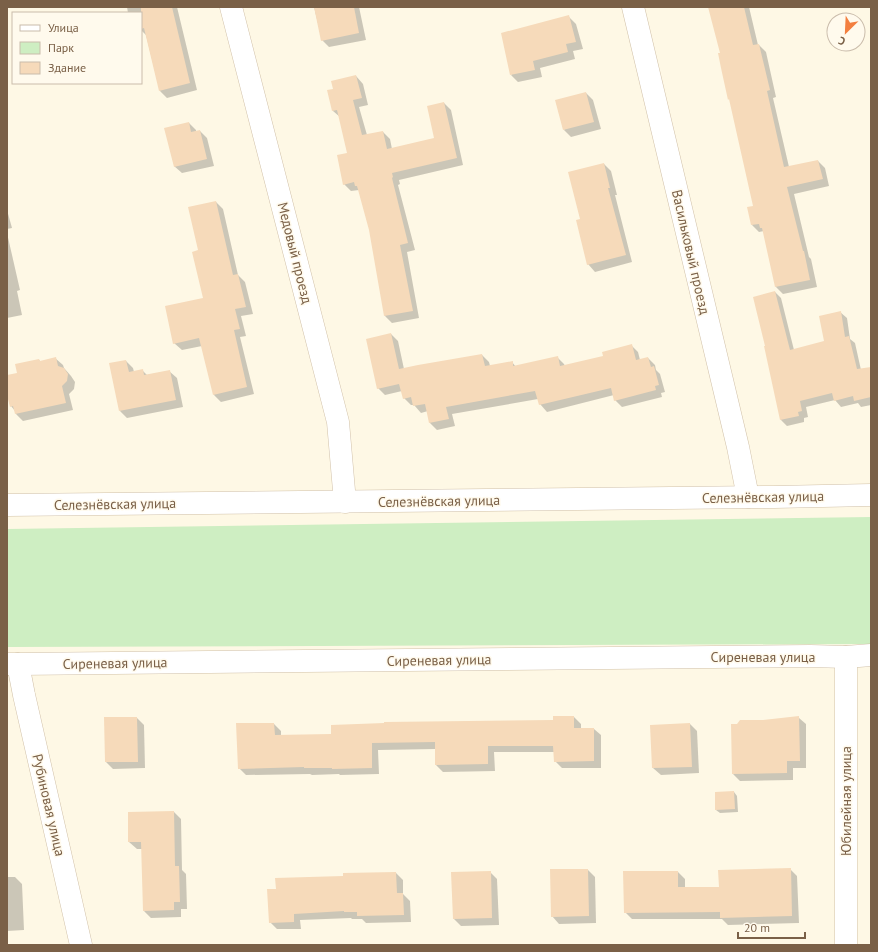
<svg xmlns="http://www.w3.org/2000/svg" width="878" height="952" viewBox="0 0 878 952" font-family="'PT Sans',sans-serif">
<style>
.green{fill:#ceeec2}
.shadow{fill:#0003}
.building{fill:#f6daba}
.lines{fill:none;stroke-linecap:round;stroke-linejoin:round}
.minor-casing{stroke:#d1c1a9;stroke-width:23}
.tertiary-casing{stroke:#d1c1a9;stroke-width:23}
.minor{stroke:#fff;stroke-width:22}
.tertiary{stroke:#fff;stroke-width:22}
.labels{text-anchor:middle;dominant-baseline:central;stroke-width:3;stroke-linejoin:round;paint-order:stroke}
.street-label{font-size:14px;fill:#7a6047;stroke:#fffaed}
</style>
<rect width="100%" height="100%" fill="#fef8e5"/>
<path class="green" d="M871,517V644L7,647V529Z"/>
<g class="shadow">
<path d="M127,7H177L197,90L167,98L160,91L146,35L141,30V13H128Z"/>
<path d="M314,7H359L366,40L329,47L322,40Z"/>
<path d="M710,7H749L758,45H759L766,52L776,97L773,98L789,167L818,161L825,168L829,186L794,194L809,257L811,259L817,287L783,294L776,287L764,231L759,232L752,225L755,206L721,54Z"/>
<path d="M569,17L576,24L583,49L573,51L575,59L540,68L542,77L518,82L511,75Z"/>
<path d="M356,76L363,84L368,105L359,107L367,135L383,132L390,139L392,149L435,139L444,103L451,110L463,165L399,180L400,184L398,185L415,250L407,252L419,318L392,323L385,316L370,230L359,190L351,191L344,184L348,154L340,117L333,111L328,91L334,90Z"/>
<path d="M586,93L593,100L601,129L571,137L564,130Z"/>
<path d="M189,123L196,130V132L200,131L207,138L214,166L182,173L174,166Z"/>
<path d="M604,164L611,171L617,195H615L632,262L595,272L588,264L581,220Z"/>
<path d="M216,202L223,209L238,275L245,282L253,314L241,316L246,336L240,337L254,394L221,402L214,395L202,346L182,350L174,343L204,298L199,251Z"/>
<path d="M7,210L12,228L7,229Z"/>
<path d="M7,233L20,290L17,291L22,315L7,318Z"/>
<path d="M775,292L781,298L794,350L826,342L840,312L847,318L850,339L855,343L861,370L871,368V405L861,407L858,403L841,407L835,400L806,407L808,417L804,418V422L787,426L781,420L766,347Z"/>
<path d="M391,334L398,341L404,369L482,355L489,362L490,366L512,362L516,367L557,357L564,364L565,366L604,357L631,345L638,352L640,360L648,358L655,365L656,370L660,374L665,392L661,393L662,397L622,407L615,400L614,395L547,412L540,404L538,399L452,414L455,426L437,430L430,423L428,411L421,413L414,405H411L404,398L402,391L385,395L378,388Z"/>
<path d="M55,358L63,365L64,368L71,376L75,382L74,389L69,394L73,410L23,421L16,414L15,411L11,406L7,391V376L18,374L39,360L41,362Z"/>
<path d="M126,361L133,368L134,372L142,370L147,375L169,371L177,378L183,407L127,418L120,411Z"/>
<path d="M574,717L581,724V729H594L601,735V768H562L555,761L554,752H494L495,771L443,772L436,765V749L378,750L379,774L340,775L339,774L312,775L310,774L246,775L239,768L274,724L281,731V736L332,735L554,721Z"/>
<path d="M137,718L144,725L145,768L113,769L106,762Z"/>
<path d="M799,718L806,724V768H793V780L740,781L733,774L763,721Z"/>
<path d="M690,724L697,731L699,773L661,775L653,768Z"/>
<path d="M734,792L737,796L738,812L720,813L716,810Z"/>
<path d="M174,812L181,819L182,870L186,874L187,909H181V917L151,918L144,911L142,849H137L129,842Z"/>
<path d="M7,844L8,877H15L22,884L24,930L7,931Z"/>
<path d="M790,869L797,876L799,923L728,925L722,919H632L625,912L678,872L685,879V888H720Z"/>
<path d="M588,870L595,877L596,923L559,924L552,916Z"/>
<path d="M490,872L497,879L499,925L461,926L454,919L452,873Z"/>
<path d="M396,873L403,880V894L410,901L411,922L366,923L362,919H352L351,918L300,920L301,929H277L270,922L277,890L344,877Z"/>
</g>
<g class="building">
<path d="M141,7H172L190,83L159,91L144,28L141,29Z"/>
<path d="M314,7H354L359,33L321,41Z"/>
<path d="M708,7H744L753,45L759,44L770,90L767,91L784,167L818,160L823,179L787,187L803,251H804L810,280L775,287L762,228H760L759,224L751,225L747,207L753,206L729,99L728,100L721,68L718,53H720Z"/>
<path d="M569,15L576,42L566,44L568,52L533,61L535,70L510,75L501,33Z"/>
<path d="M356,75L362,98L353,100L362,135L383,131L387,149L434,138L427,106L444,102L457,158L392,173L393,177L392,178L408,243L400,245L413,311L384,316L369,230L357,186H355L354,182L343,185L337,155L347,153L337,110L332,111L327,90L333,89L331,81Z"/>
<path d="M586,92L594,122L563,130L555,100Z"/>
<path d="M189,122L191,132L200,130L207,159L174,167L164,128Z"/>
<path d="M604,163L610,188H608L626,255L587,265L576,220L580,219L568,172Z"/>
<path d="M216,201L233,275L238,274L246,307L235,309L240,329L234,330L247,387L213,395L199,338L173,344L165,306L203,298L192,252L198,250L188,207Z"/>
<path d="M775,291L790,350L824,341L819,316L841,311L845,337L849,336L857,369L871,367V397L854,401L853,396L834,401L832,393L800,401L802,411L798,412L799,416L780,420L764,346H765L753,297Z"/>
<path d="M391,333L399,369L418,365L482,354L485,366L513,361V366L558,356L560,366L603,356L602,352L632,344L636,360L648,357L651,367L654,366L659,385L655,386L656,390L614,401L611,388L539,405L535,391L446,407L449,419L429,423L425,404L413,406L411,397L403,399L399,384L377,389L366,339Z"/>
<path d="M56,357L58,366L64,368L68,374L67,381L62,386L66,403L15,414L13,406L10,407L7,395V375L17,373L15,364L39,359L40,361Z"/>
<path d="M126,360L129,372L143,369L144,375L170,370L176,400L119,411L109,363Z"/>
<path d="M553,716H574V728H594V761L554,762L553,746H488V764L435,765V742L372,743V768L332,769V768H304V767L238,769L236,723H274L275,735L331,734V725L384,723V722L553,720Z"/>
<path d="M799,716L800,761H787V773L732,774L731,724H737L740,720H763Z"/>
<path d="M104,717H137L138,762H105Z"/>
<path d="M690,723L692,767L652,768L650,725Z"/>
<path d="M734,791L735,809L715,810V792Z"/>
<path d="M174,811L175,866H179L180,902H174V910L143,911L141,842H128V812Z"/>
<path d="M791,868L792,916L720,918V912L624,913L623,871H678V887H719L718,870Z"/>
<path d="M550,869H588L589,916L551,917Z"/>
<path d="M491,871L492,918L453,919L451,872Z"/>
<path d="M396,872L397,893H403L404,915L357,916V912H344V911L294,914V922L269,923L267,889H276L275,878L343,876V873Z"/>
</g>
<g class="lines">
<defs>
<g id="minor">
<path d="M231,7L338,422L345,502"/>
<path d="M633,7L738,447L748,497"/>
<path d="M18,664L810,656L846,657L871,655"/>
<path d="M846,945V657"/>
</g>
<g id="tertiary">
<path d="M7,505L774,497L871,495"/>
<path d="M7,664H18L24,695L81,945"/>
</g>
</defs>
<use href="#minor" class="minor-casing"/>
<use href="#tertiary" class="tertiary-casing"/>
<use href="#minor" class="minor"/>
<use href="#tertiary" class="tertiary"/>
</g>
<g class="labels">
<g class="street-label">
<text transform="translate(691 252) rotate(77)">Васильковый проезд</text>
<text transform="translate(295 253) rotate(76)">Медовый проезд</text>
<text transform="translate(763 497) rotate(-1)">Селезнёвская улица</text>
<text transform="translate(439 501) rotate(-1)">Селезнёвская улица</text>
<text transform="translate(115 504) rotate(-1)">Селезнёвская улица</text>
<text x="763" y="657">Сиреневая улица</text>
<text transform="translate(439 660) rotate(-1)">Сиреневая улица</text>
<text transform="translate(115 663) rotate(-1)">Сиреневая улица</text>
<text transform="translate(846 801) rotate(-90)">Юбилейная улица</text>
<text transform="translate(49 805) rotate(77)">Рубиновая улица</text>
</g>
</g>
<rect width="878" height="952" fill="none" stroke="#7a6047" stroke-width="16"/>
<rect x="12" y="12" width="130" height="72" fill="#fffaed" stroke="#cabcab"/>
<rect x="20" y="25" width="20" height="6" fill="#ffffff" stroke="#cabcab"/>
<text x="48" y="32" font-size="12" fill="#7a6047">Улица</text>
<rect x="20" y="42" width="20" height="12" fill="#ceeec2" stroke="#cabcab"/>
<text x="48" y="52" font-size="12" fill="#7a6047">Парк</text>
<rect x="20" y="62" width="20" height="12" fill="#f6daba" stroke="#cabcab"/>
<text x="48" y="72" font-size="12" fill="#7a6047">Здание</text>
<g transform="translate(846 32) rotate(204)"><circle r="19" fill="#fffaed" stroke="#cabcab"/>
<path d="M0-3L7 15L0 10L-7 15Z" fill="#f37f3f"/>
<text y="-6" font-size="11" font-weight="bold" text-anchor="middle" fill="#7a6047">С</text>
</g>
<path d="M738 932v6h67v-6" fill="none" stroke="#7a6047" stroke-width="2"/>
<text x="744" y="932" font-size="12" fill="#7a6047" stroke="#fffaed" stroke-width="3" paint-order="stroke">20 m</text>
</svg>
